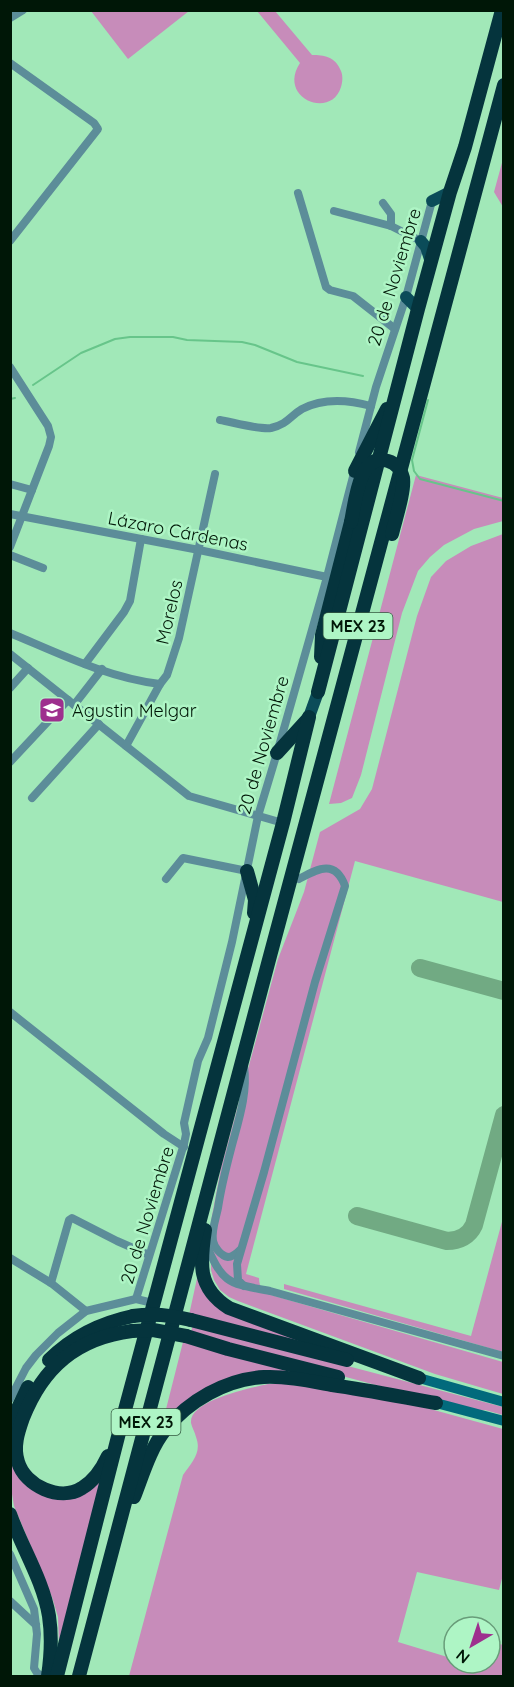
<svg xmlns="http://www.w3.org/2000/svg" width="514" height="1687" viewBox="0 0 514 1687" font-family="Quicksand,sans-serif">
<style>
.green{fill:#c78cba}
.lines{fill:none;stroke-linecap:round;stroke-linejoin:round}
.stream{stroke:#67c58a;stroke-width:2}
.taxiway{stroke:#71aa83;stroke-width:18}
.street{stroke:#5c8d99;stroke-width:8}
.secondary{stroke:#026a7c;stroke-width:10}
.primary{stroke:#0b4c59;stroke-width:12}
.highway{stroke:#05343d;stroke-width:14}
.highway-bridge{stroke:#05343d;stroke-width:14}
.labels{text-anchor:middle;dominant-baseline:central;stroke-width:5;stroke-linejoin:round;paint-order:stroke}
.shield{fill:#aef5c5;stroke:#345a40;stroke-width:1.5}
.shield-label{font-size:16px;font-weight:bold;fill:#001707}
.street-label{font-size:18px;fill:#001707;stroke:#aef5c5}
.poi-label{font-size:18px;fill:#001707;stroke:#aef5c5;text-anchor:start}
</style>
<rect width="100%" height="100%" fill="#a1e8b8"/>
<g class="green">
<path d="M91,11H189L128,59Z"/>
<path d="M257,11H275L312,55C324,55 335,57 340,69C343,74 343,81 341,87C331,120 277,98 300,63Z"/>
<path d="M503,159V207L494,192Z"/>
<path d="M416,475L503,498V521L474,529L444,545L430,557L418,571L402,613L361,775L352,798L341,803L329,804Z"/>
<path d="M503,534V902L355,861L246,1274L259,1278C259,1287 263,1291 271,1295L503,1362V1394L435,1374L238,1301L229,1297L220,1290L214,1280L211,1270V1221L221,1168L278,959L304,892L320,832L360,809L372,789L417,616L431,577L446,561L471,546Z"/>
<path d="M503,1218V1352L284,1289V1284L471,1336Z"/>
<path d="M198,1274L207,1296L359,1361L189,1315Z"/>
<path d="M193,1325L503,1407V1415L485,1410L476,1412L190,1335Z"/>
<path d="M183,1342L317,1378L264,1372L162,1425Z"/>
<path d="M268,1384H285L323,1389L423,1407L503,1429L504,1571L499,1590L417,1572L398,1642L454,1659V1663H490V1641L503,1645V1676H129L183,1475C192,1462 202,1453 196,1437C195,1432 192,1428 191,1423C189,1400 251,1388 268,1384Z"/>
<path d="M10,1459L51,1495L102,1480L59,1644L58,1617L52,1597L14,1506L11,1488Z"/>
</g>
<g class="lines">
<g class="stream">
<path d="M33,385L81,353L115,339L130,337H173L187,340L242,342L255,345L297,362L363,376"/>
<path d="M10,399L15,398"/>
<path d="M428,400L412,460L414,471L420,479L504,501"/>
</g>
<g class="taxiway">
<path d="M420,968L504,991"/>
<path d="M357,1216L447,1241C459,1241 469,1236 474,1225L504,1115"/>
</g>
<g class="street">
<path d="M10,18L23,10"/>
<path d="M10,63L94,123L98,129L10,241"/>
<path d="M298,193L326,287L330,290L353,296L395,329"/>
<path d="M383,203L391,214V226"/>
<path d="M334,211L391,226L421,241"/>
<path d="M10,367L48,426L51,437L49,446L10,547"/>
<path d="M220,420C232,422 260,430 271,428C288,424 290,416 302,409C323,398 349,400 371,406"/>
<path d="M359,452L376,387L406,297L432,201"/>
<path d="M10,484L32,490"/>
<path d="M10,514L199,550L327,577"/>
<path d="M10,555L43,568"/>
<path d="M10,633C58,653 108,678 160,684"/>
<path d="M10,654L189,796L283,823"/>
<path d="M85,664L124,612L130,601L141,539"/>
<path d="M10,688L28,668"/>
<path d="M74,705L102,669"/>
<path d="M126,746L160,684L167,675L179,638L215,474"/>
<path d="M10,762L68,700"/>
<path d="M32,798L99,724"/>
<path d="M166,879L183,858L247,871"/>
<path d="M10,1012L164,1134L184,1147"/>
<path d="M205,1242C223,1284 227,1283 270,1291L504,1356"/>
<path d="M240,1250C237,1253 233,1257 228,1257C221,1256 214,1247 213,1241C211,1231 216,1218 218,1208C221,1188 226,1168 231,1149C238,1122 248,1094 244,1066"/>
<path d="M10,1258L51,1283L86,1311"/>
<path d="M51,1283L69,1220L72,1218L117,1241L149,1255"/>
<path d="M244,1286L238,1280L237,1264L264,1172L315,982L345,886C335,859 318,869 299,879"/>
<path d="M136,1299L184,1144L186,1134L184,1123L198,1061L208,1038L232,942L258,816L277,753L327,577L355,469"/>
<path d="M10,1399L26,1368L36,1355L58,1333L86,1311L136,1299L153,1303"/>
<path d="M10,1554L34,1609L37,1634L34,1668L37,1673L42,1676"/>
<path d="M10,1601L36,1625"/>
</g>
<g class="secondary">
<path d="M419,1378L504,1402"/>
<path d="M436,1403L504,1421"/>
</g>
<g class="primary">
<path d="M432,201L450,192"/>
<path d="M421,241L426,247L431,262"/>
<path d="M406,297L418,309"/>
<path d="M309,717L318,692"/>
</g>
<g class="highway">
<path d="M355,471L387,409"/>
<path d="M321,657L322,635L351,522"/>
<path d="M318,692L418,309L450,192L465,147L502,10"/>
<path d="M277,753L308,719"/>
<path d="M247,871L255,900L254,913"/>
<path d="M205,1230C200,1263 197,1288 229,1308L419,1378"/>
<path d="M191,1320L347,1360"/>
<path d="M186,1336L228,1349L338,1377"/>
<path d="M49,1360C73,1336 100,1323 133,1316"/>
<path d="M10,1425L28,1387"/>
<path d="M108,1456C102,1469 94,1481 82,1488C60,1502 25,1486 18,1462C13,1447 18,1432 23,1418C43,1367 77,1338 132,1331"/>
<path d="M134,1497C143,1474 150,1449 165,1430C188,1401 226,1379 264,1377C287,1376 310,1381 332,1385C367,1390 402,1397 436,1403"/>
<path d="M10,1514C22,1548 43,1580 49,1616C52,1636 51,1656 48,1676"/>
<path d="M57,1676L122,1421L283,823L309,717"/>
<path d="M79,1676L270,956L504,85"/>
</g>
<g class="highway-bridge">
<path d="M351,522C355,504 359,451 388,461C396,463 401,470 403,478C405,491 395,521 392,534"/>
<path d="M133,1316C153,1313 172,1315 191,1320"/>
<path d="M132,1331L153,1330L186,1336"/>
</g>
</g>
<defs>
<symbol id="school-square" viewBox="-11 -11 22 22"><rect x="-9" y="-9" width="18" height="18" rx="4" fill="#9e2f8e" stroke="#aef5c5"/><path d="M0-5L7-2L0 1L-7-2ZM-4 1L0 2.5L4 1V4Q0 6-4 4Z" fill="#fff"/></symbol>
</defs>
<g fill-rule="evenodd">
<use href="#school-square" x="37" y="695" width="30" height="30"/>
</g>
<g class="labels">
<g class="shield">
<rect x="323.5" y="613" width="69" height="26" rx="4.5"/>
<rect x="111.5" y="1409" width="69" height="26" rx="4.5"/>
</g>
<g class="shield-label">
<text x="358" y="626">MEX 23</text>
<text x="146" y="1422">MEX 23</text>
</g>
<g class="street-label">
<text transform="translate(394 277) rotate(-73)">20 de Noviembre</text>
<text transform="translate(178 531) rotate(11)">Lázaro Cárdenas</text>
<text transform="translate(169 612) rotate(-77)">Morelos</text>
<text transform="translate(263 745) rotate(-74)">20 de Noviembre</text>
<text transform="translate(147 1215) rotate(-73)">20 de Noviembre</text>
</g>
<g class="poi-label">
<text x="72" y="710">Agustin Melgar</text>
</g>
</g>
<rect width="514" height="1687" fill="none" stroke="#001707" stroke-width="24"/>
<g transform="translate(472 1645) rotate(219)"><circle r="28" fill="#aef5c5" stroke="#689c79" stroke-width="1.5"/>
<path d="M0-4.5L10 22L0 15L-10 22Z" fill="#9e2f8e"/>
<text y="-9" font-size="16" font-weight="bold" text-anchor="middle" fill="#001707">N</text>
</g>
</svg>
